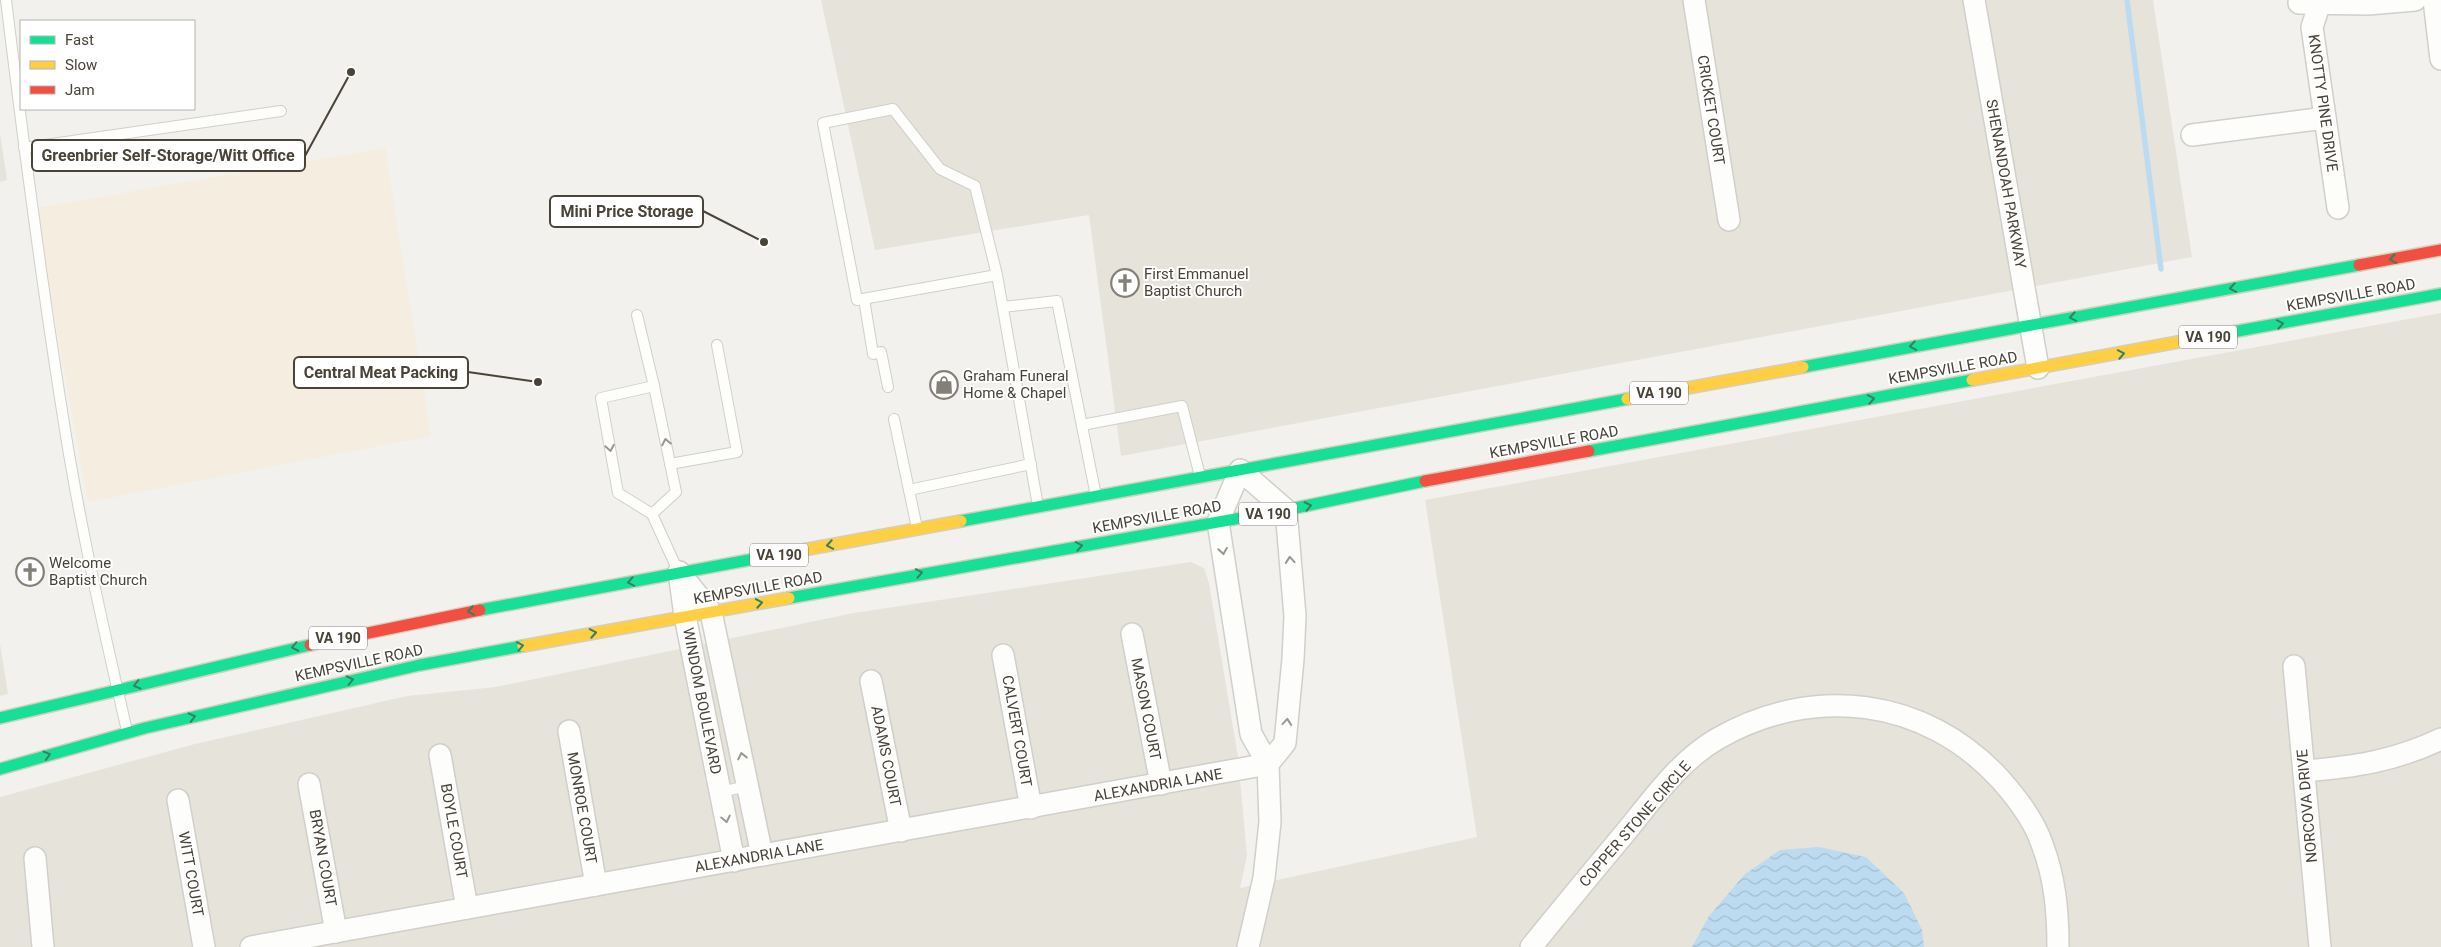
<svg xmlns="http://www.w3.org/2000/svg" width="2441" height="947" viewBox="0 0 2441 947" font-family="Roboto,sans-serif">
<style>
.residential{fill:#e6e3da}
.commercial{fill:#f5ede0}
.water{fill:url(#water-waves)}
.lines{fill:none;stroke-linecap:round;stroke-linejoin:round}
.stream{stroke:#bddbf0;stroke-width:5.5}
.lane-casing{stroke:#d0cfca;stroke-width:12}
.street-casing{stroke:#d0cfca;stroke-width:24}
.fast-casing{stroke:#d5ceba;stroke-width:14}
.slow-casing{stroke:#d5ceba;stroke-width:14}
.jam-casing{stroke:#d5ceba;stroke-width:14}
.lane{stroke:#fdfdfc;stroke-width:10}
.street{stroke:#fdfdfc;stroke-width:21}
.fast{stroke:#16e098;stroke-width:11}
.slow{stroke:#ffcf43;stroke-width:11}
.jam{stroke:#f24e42;stroke-width:11}
.oneway{stroke:#35825e}
.oneway2{stroke:#9a9790}
.labels{text-anchor:middle;dominant-baseline:central;stroke-width:4;stroke-linejoin:round;paint-order:stroke}
.shield{fill:#fff;stroke:#807b74;stroke-width:1}
.shield-label{font-size:14px;font-weight:bold;fill:#494338}
.street-label{font-size:15px;fill:#494338;stroke:#fff}
.poi-label{font-size:15px;fill:#494338;stroke:#fff;text-anchor:start}
.leader{fill:none;stroke:#494338;stroke-width:2}
.callout-dot{fill:#494338;stroke:#fff;stroke-width:2}
.callout{fill:#fff;stroke:#494338;stroke-width:2}
.callout-label{font-size:16px;text-anchor:middle;font-weight:bold;fill:#494338}
</style>
<defs>
<pattern id="water-waves" width="16" height="10" patternUnits="userSpaceOnUse" patternTransform="scale(1.25)"><rect width="16" height="10" fill="#bddbf0"/><path d="M0 5q4-4 8 0t8 0" fill="none" stroke="#a4bdcf"/></pattern>
</defs>
<rect width="100%" height="100%" fill="#f2f1ed"/>
<g class="residential">
<path d="M821,0H2153L2192,257L1121,456L1089,215L875,250Z"/>
<path d="M0,133L7,180L0,182Z"/>
<path d="M2441,313V947H0V797L195,744L407,696L496,687L854,613L1191,562L1204,568L1209,583L1238,757L1247,856L1240,888L1477,837L1425,500Z"/>
<path d="M0,644L8,694L0,696Z"/>
</g>
<path class="commercial" d="M385,148L431,436L88,502L35,208Z"/>
<path class="water" d="M1819,847L1866,857L1904,893L1922,930L1924,947H1692L1709,916L1745,874L1780,850Z"/>
<g class="lines">
<path class="stream" d="M2127,0L2161,269"/>
<defs>
<g id="lane">
<path d="M6,0C24,148 43,295 67,442C83,539 105,635 127,731"/>
<path d="M24,148L281,111"/>
<path d="M997,275L857,300L823,123L893,109L940,169L975,186L997,275L1038,506"/>
<path d="M864,299L873,354L881,352L888,387"/>
<path d="M1003,307L1057,301L1096,496"/>
<path d="M637,315L654,386"/>
<path d="M894,419L917,528"/>
<path d="M1082,425L1182,406L1200,476"/>
<path d="M670,464L737,452L717,345"/>
<path d="M909,490L1031,464"/>
<path d="M652,514L676,492L654,386L601,398L618,493L652,514L678,571"/>
<path d="M720,792L748,786"/>
</g>
<g id="street">
<path d="M1694,0L1729,220"/>
<path d="M1974,0L2038,368"/>
<path d="M2321,0L2312,27L2338,208"/>
<path d="M2434,0L2441,59"/>
<path d="M2299,3L2368,4L2415,0"/>
<path d="M2192,135L2325,118"/>
<path d="M679,572L711,612L762,855"/>
<path d="M679,572L685,616L734,861"/>
<path d="M1132,634L1161,784"/>
<path d="M1003,655L1031,808"/>
<path d="M2294,666L2320,947"/>
<path d="M871,681L901,831"/>
<path d="M569,731L596,885"/>
<path d="M440,755L467,908"/>
<path d="M2304,771C2354,767 2395,761 2441,739"/>
<path d="M309,784L336,932"/>
<path d="M178,800L204,947"/>
<path d="M35,858L43,947"/>
<path d="M251,947L1268,764"/>
<path d="M1248,947L1264,878L1270,822L1268,764L1251,734L1218,522L1240,470L1286,510L1295,616L1293,659L1285,743L1268,764"/>
<path d="M1531,947C1562,909 1593,871 1625,833C1652,800 1679,761 1717,739C1812,684 1925,697 2000,779C2017,798 2034,820 2042,844C2055,878 2058,911 2058,947"/>
</g>
<g id="fast">
<path d="M2216,335L2441,294"/>
<path d="M1803,367L2359,265"/>
<path d="M1589,451L1972,380"/>
<path d="M961,521L1627,399"/>
<path d="M789,598L1286,510L1425,481"/>
<path d="M480,610L792,552"/>
<path d="M0,718L310,645"/>
<path d="M0,769L145,728L420,665L523,646"/>
</g>
<g id="slow">
<path d="M1972,380L2216,335"/>
<path d="M1627,399L1803,367"/>
<path d="M792,552L961,521"/>
<path d="M523,646L789,598"/>
</g>
<g id="jam">
<path d="M2359,265L2441,250"/>
<path d="M1425,481L1589,451"/>
<path d="M310,645L480,610"/>
</g>
</defs>
<use href="#lane" class="lane-casing"/>
<use href="#street" class="street-casing"/>
<use href="#fast" class="fast-casing"/>
<use href="#slow" class="slow-casing"/>
<use href="#jam" class="jam-casing"/>
<use href="#lane" class="lane"/>
<use href="#street" class="street"/>
<use href="#fast" class="fast"/>
<use href="#slow" class="slow"/>
<use href="#jam" class="jam"/>
</g>
<defs><path id="oneway-chevron" d="M-2-3.5L2.5 0L-2 3.5" fill="none" stroke-width="1.6" stroke-linecap="round" stroke-linejoin="round" transform="scale(1.25)"/></defs>
<g class="oneway">
<use href="#oneway-chevron" transform="translate(2393 259) rotate(170)"/>
<use href="#oneway-chevron" transform="translate(2233 288) rotate(170)"/>
<use href="#oneway-chevron" transform="translate(2073 317) rotate(170)"/>
<use href="#oneway-chevron" transform="translate(2280 324) rotate(-11)"/>
<use href="#oneway-chevron" transform="translate(1913 346) rotate(170)"/>
<use href="#oneway-chevron" transform="translate(2121 354) rotate(-11)"/>
<use href="#oneway-chevron" transform="translate(1871 399) rotate(-10)"/>
<use href="#oneway-chevron" transform="translate(1308 506) rotate(-12)"/>
<use href="#oneway-chevron" transform="translate(830 545) rotate(170)"/>
<use href="#oneway-chevron" transform="translate(1079 546) rotate(-10)"/>
<use href="#oneway-chevron" transform="translate(919 573) rotate(-11)"/>
<use href="#oneway-chevron" transform="translate(631 582) rotate(169)"/>
<use href="#oneway-chevron" transform="translate(759 603) rotate(-10)"/>
<use href="#oneway-chevron" transform="translate(471 611) rotate(170)"/>
<use href="#oneway-chevron" transform="translate(593 633) rotate(-10)"/>
<use href="#oneway-chevron" transform="translate(520 646) rotate(-11)"/>
<use href="#oneway-chevron" transform="translate(295 647) rotate(168)"/>
<use href="#oneway-chevron" transform="translate(350 680) rotate(-12)"/>
<use href="#oneway-chevron" transform="translate(137 685) rotate(166)"/>
<use href="#oneway-chevron" transform="translate(192 717) rotate(-14)"/>
<use href="#oneway-chevron" transform="translate(47 755) rotate(-17)"/>
</g>
<g class="oneway2">
<use href="#oneway-chevron" transform="translate(666 442) rotate(-101)"/>
<use href="#oneway-chevron" transform="translate(610 448) rotate(80)"/>
<use href="#oneway-chevron" transform="translate(1223 551) rotate(81)"/>
<use href="#oneway-chevron" transform="translate(1290 560) rotate(-95)"/>
<use href="#oneway-chevron" transform="translate(1287 722) rotate(-85)"/>
<use href="#oneway-chevron" transform="translate(742 756) rotate(-102)"/>
<use href="#oneway-chevron" transform="translate(726 819) rotate(78)"/>
</g>
<defs>
<symbol id="church-ring" viewBox="-11 -11 22 22"><circle r="9.5" fill="#fff" stroke="#848077" stroke-width="1.5"/><path d="M-1.2-6h2.4v3.5h3.3v2.4h-3.3V6h-2.4V-.1h-3.3v-2.4h3.3Z" fill="#848077"/></symbol>
<symbol id="shop-ring" viewBox="-11 -11 22 22"><circle r="9.5" fill="#fff" stroke="#848077" stroke-width="1.5"/><path d="M-5-2.5h2.3a2.7 3.5 0 0 1 5.4 0H5L5.5 6h-11ZM-1.5-2.5h3a1.5 2.3 0 0 0-3 0Z" fill="#848077"/></symbol>
</defs>
<g fill-rule="evenodd">
<use href="#church-ring" x="1109" y="267" width="32" height="32"/>
<use href="#shop-ring" x="928" y="369" width="32" height="32"/>
<use href="#church-ring" x="14" y="556" width="32" height="32"/>
</g>
<g class="labels">
<g class="shield">
<rect x="2179" y="325.5" width="58" height="23" rx="4"/>
<rect x="1630" y="381.5" width="58" height="23" rx="4"/>
<rect x="1239" y="502.5" width="58" height="23" rx="4"/>
<rect x="750" y="543.5" width="58" height="23" rx="4"/>
<rect x="309" y="626.5" width="58" height="23" rx="4"/>
</g>
<g class="shield-label">
<text x="2208" y="337">VA 190</text>
<text x="1659" y="393">VA 190</text>
<text x="1268" y="514">VA 190</text>
<text x="779" y="555">VA 190</text>
<text x="338" y="638">VA 190</text>
</g>
<g class="street-label">
<text transform="translate(2323 103) rotate(82)">KNOTTY PINE DRIVE</text>
<text transform="translate(1711 110) rotate(81)">CRICKET COURT</text>
<text transform="translate(2006 184) rotate(80)">SHENANDOAH PARKWAY</text>
<text transform="translate(2351 295) rotate(-10)">KEMPSVILLE ROAD</text>
<text transform="translate(1953 368) rotate(-10)">KEMPSVILLE ROAD</text>
<text transform="translate(1554 442) rotate(-10)">KEMPSVILLE ROAD</text>
<text transform="translate(1157 517) rotate(-10)">KEMPSVILLE ROAD</text>
<text transform="translate(758 588) rotate(-10)">KEMPSVILLE ROAD</text>
<text transform="translate(359 663) rotate(-12)">KEMPSVILLE ROAD</text>
<text transform="translate(702 701) rotate(79)">WINDOM BOULEVARD</text>
<text transform="translate(1146 709) rotate(79)">MASON COURT</text>
<text transform="translate(1017 731) rotate(80)">CALVERT COURT</text>
<text transform="translate(886 756) rotate(79)">ADAMS COURT</text>
<text transform="translate(1158 785) rotate(-10)">ALEXANDRIA LANE</text>
<text transform="translate(2307 806) rotate(-95)">NORCOVA DRIVE</text>
<text transform="translate(582 808) rotate(80)">MONROE COURT</text>
<text transform="translate(1635 824) rotate(-49)">COPPER STONE CIRCLE</text>
<text transform="translate(454 831) rotate(80)">BOYLE COURT</text>
<text transform="translate(759 856) rotate(-10)">ALEXANDRIA LANE</text>
<text transform="translate(323 858) rotate(80)">BRYAN COURT</text>
<text transform="translate(191 874) rotate(80)">WITT COURT</text>
</g>
<g class="poi-label">
<text x="1144" y="274">First Emmanuel<tspan x="1144" dy="17">Baptist Church</tspan></text>
<text x="963" y="376">Graham Funeral<tspan x="963" dy="17">Home &amp; Chapel</tspan></text>
<text x="49" y="563">Welcome<tspan x="49" dy="17">Baptist Church</tspan></text>
</g>
</g>
<path class="leader" d="M351 72L305 156M764 242L703 211M538 382L468 372"/>
<g class="callout-dot">
<circle cx="351" cy="72" r="5"/>
<circle cx="764" cy="242" r="5"/>
<circle cx="538" cy="382" r="5"/>
</g>
<g class="callout">
<rect x="32" y="140" width="273" height="31" rx="5"/>
<rect x="550" y="196" width="153" height="31" rx="5"/>
<rect x="294" y="357" width="174" height="31" rx="5"/>
</g>
<g class="callout-label">
<text x="168" y="161">Greenbrier Self-Storage/Witt Office</text>
<text x="627" y="217">Mini Price Storage</text>
<text x="381" y="378">Central Meat Packing</text>
</g>
<rect x="20" y="20" width="175" height="90" fill="#ffffff" stroke="#b6b4af"/>
<rect x="30" y="36" width="25" height="8" fill="#16e098" stroke="#b6b4af"/>
<text x="65" y="45" font-size="15" fill="#494338">Fast</text>
<rect x="30" y="61" width="25" height="8" fill="#ffcf43" stroke="#b6b4af"/>
<text x="65" y="70" font-size="15" fill="#494338">Slow</text>
<rect x="30" y="86" width="25" height="8" fill="#f24e42" stroke="#b6b4af"/>
<text x="65" y="95" font-size="15" fill="#494338">Jam</text>
</svg>
